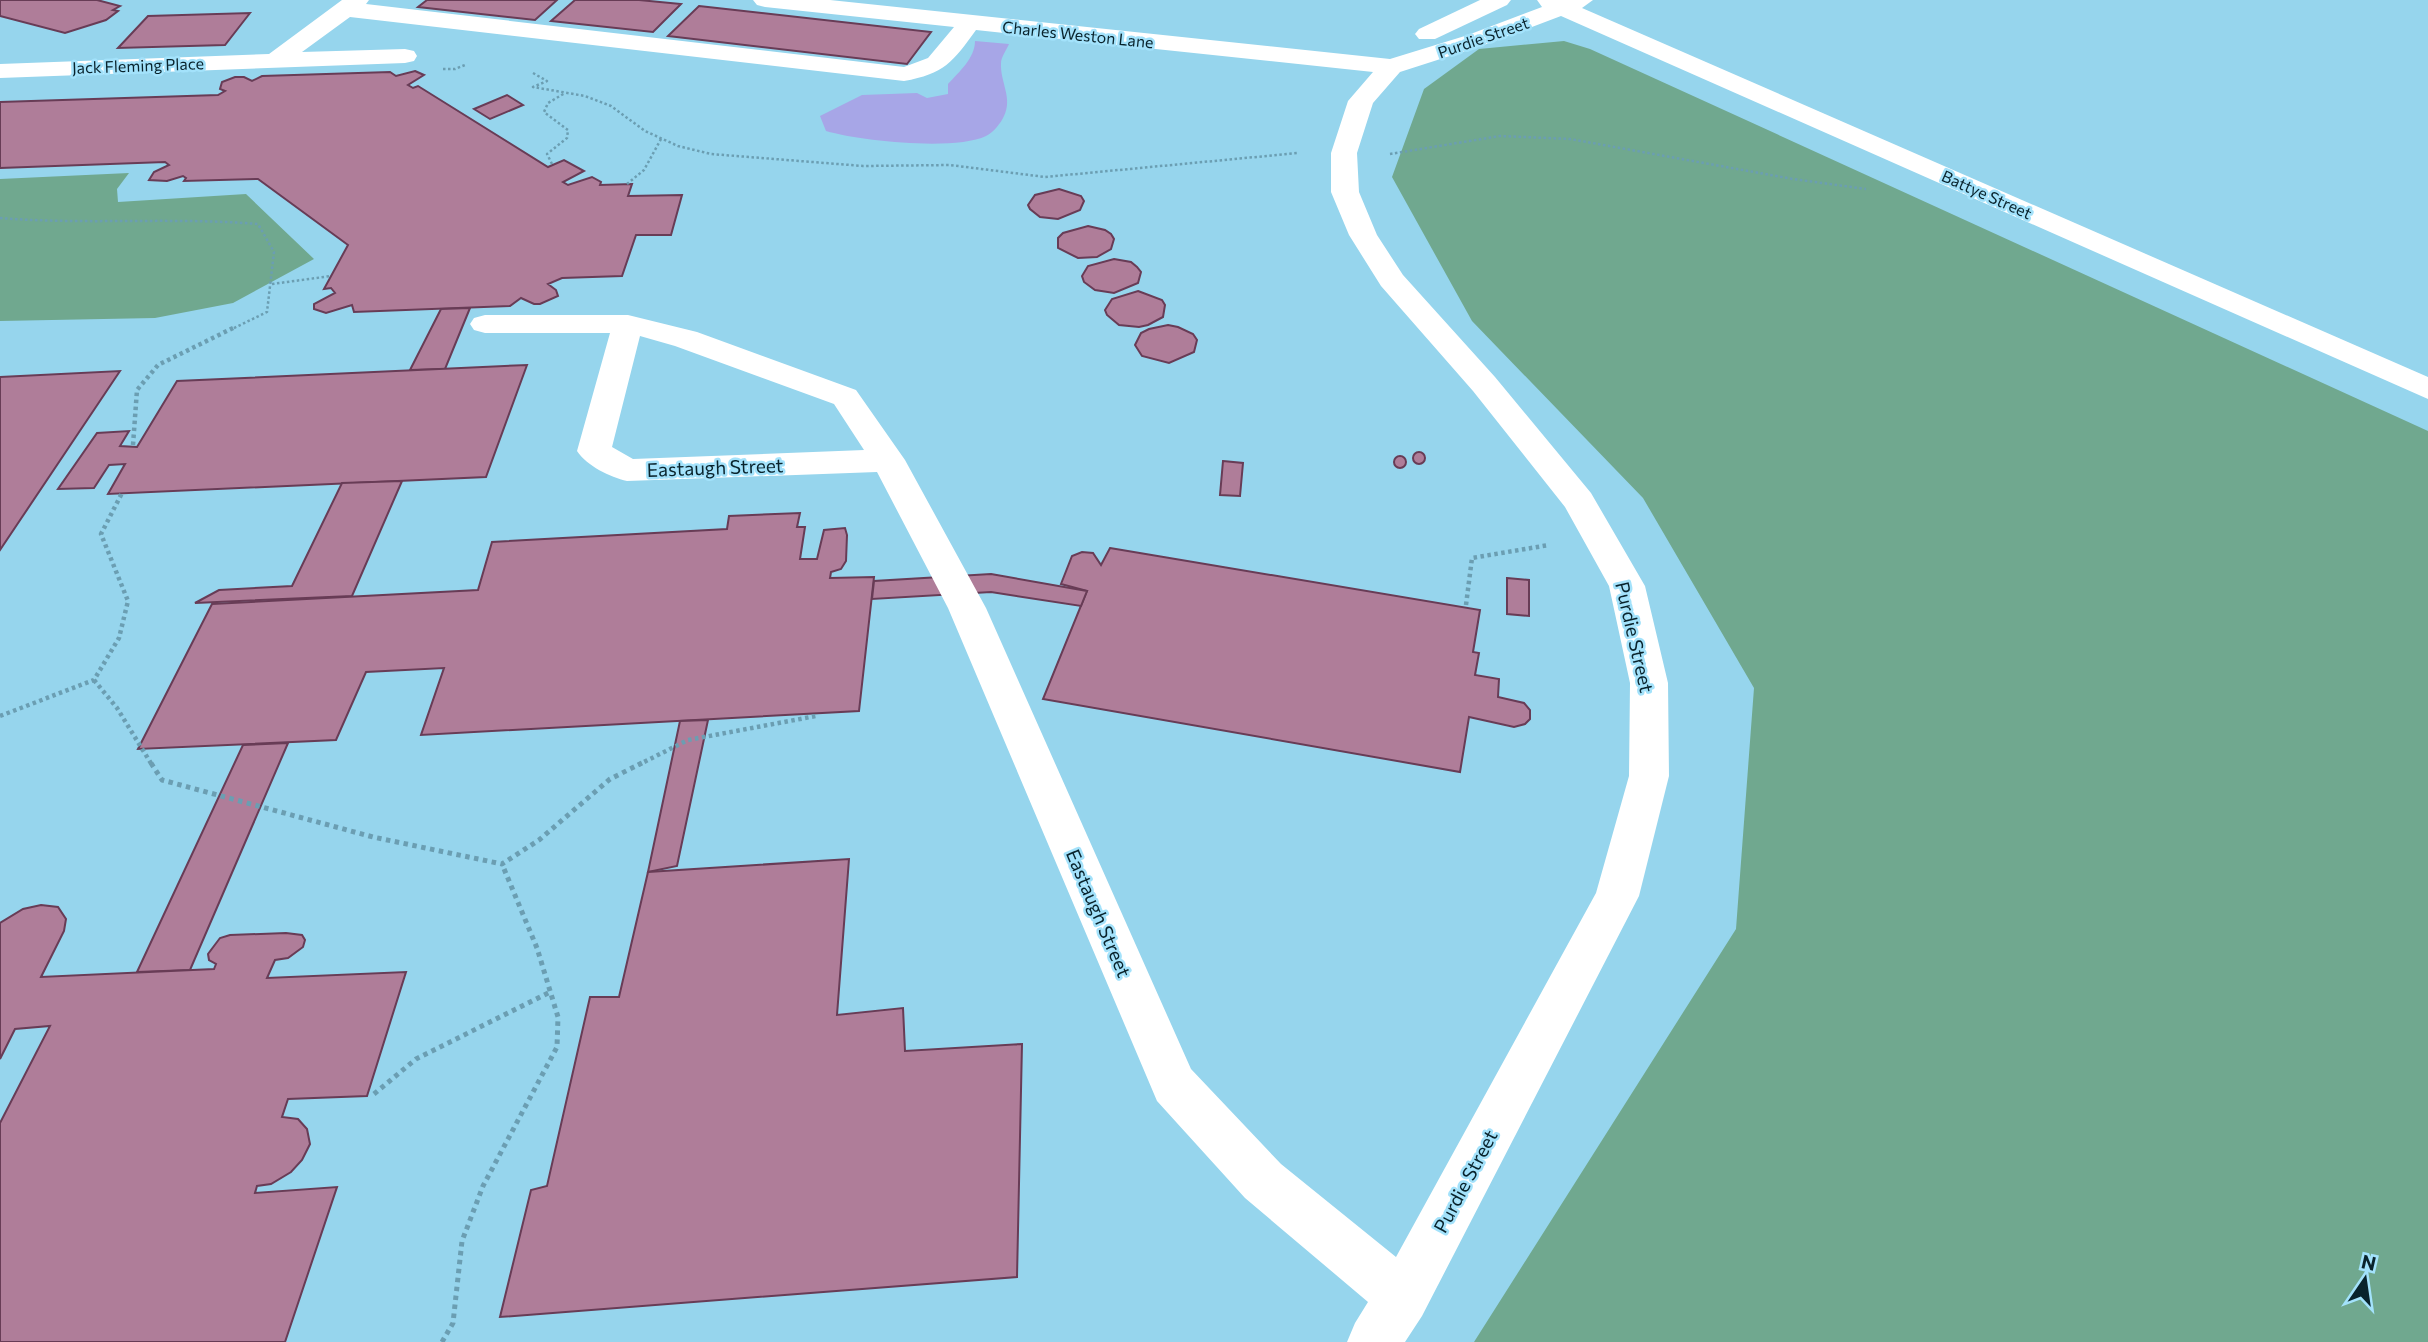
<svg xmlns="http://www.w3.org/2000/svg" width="2428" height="1342" viewBox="0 0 2428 1342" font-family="Commissioner,sans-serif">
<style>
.green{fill:#70a88f}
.water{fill:#a7a6e7}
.building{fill:#af7d99;stroke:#683c56;stroke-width:2}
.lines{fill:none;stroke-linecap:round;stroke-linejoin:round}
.path-far2{stroke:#6b9eb2;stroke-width:2.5;stroke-dasharray:2.5 2.5;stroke-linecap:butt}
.path-far1{stroke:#6b9eb2;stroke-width:4.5;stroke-dasharray:3.5 3.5;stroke-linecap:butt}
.path{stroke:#6b9eb2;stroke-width:5;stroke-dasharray:4.5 4.5;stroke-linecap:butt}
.minor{fill:#fff;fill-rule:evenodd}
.labels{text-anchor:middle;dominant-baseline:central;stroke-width:5;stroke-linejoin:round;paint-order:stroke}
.far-street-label{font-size:16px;fill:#09232c;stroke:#a3e2fb}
.street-label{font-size:19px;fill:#09232c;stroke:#a3e2fb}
</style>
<rect width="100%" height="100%" fill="#96d5ed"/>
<g class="green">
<path d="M1564,41L1590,49L2428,431V1342H1474L1736,929L1754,688L1643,498L1472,321L1392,177L1424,89L1479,49Z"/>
<path d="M129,173L117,189L118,202L246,194L314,259L233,303L155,318L0,321V179Z"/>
</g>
<path class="water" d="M975,41L1009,44C1007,49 1001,57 1001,63C1000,82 1013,98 1004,116C1001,123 993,133 986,136C955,151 860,141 826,131L820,116L862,95L917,93L927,98L948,94V84C959,72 975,58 975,41Z"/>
<g class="building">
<path d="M0,0H97L120,6L113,10L118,11L106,20L65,33L0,16Z"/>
<path d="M427,0H557L535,20L418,7Z"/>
<path d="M575,0H639L681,4L653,32L551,21Z"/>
<path d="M699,6L931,32L907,64L668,36Z"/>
<path d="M250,13L225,45L118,48L148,16Z"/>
<path d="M415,71L424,75L408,85L413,88L418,86L548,167L564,160L584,171L563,182L568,185L592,177L601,182L600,185L632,184L628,196L682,195L671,235H636L622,276L562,278L548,284L556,290L558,296L540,304H534L521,298L510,306L354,312L352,305L326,313L314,309V304L335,293L331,288L324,289L348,245L258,179L184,181L186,178L183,176L167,181L149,180L154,172L169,165L165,162L0,168V102L218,95L225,91L220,89L222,82L235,77H244L252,81L262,76L390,72L396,76Z"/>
<path d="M507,95L523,105L490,119L474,109Z"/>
<path d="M1059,189L1081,196L1084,201L1080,210L1058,219L1040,217L1030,209L1028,205L1035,195Z"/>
<path d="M1088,226L1105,230L1111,234L1114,239L1111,249L1097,257L1078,258L1058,248V238L1063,233Z"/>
<path d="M1114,259L1131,262L1137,267L1141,272L1138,283L1114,293L1095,290L1084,282L1082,276L1088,266Z"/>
<path d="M1138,291L1162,300L1165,305L1163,317L1148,325L1139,327L1119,325L1107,315L1105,310L1112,299Z"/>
<path d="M470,308L445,369L410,370L441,309Z"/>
<path d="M1168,325L1178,327L1193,334L1197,340L1194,352L1169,363L1142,356L1135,345L1141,333L1149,329Z"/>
<path d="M527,365L486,477L108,494L125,464L109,465L94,488L58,489L97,433L129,431L120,446L137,447L177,381Z"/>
<path d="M120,371L0,550V377Z"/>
<circle cx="1419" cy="458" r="6"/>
<circle cx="1400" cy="462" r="6"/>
<path d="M1223,461L1243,463L1240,496L1220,495Z"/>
<path d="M402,481L352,596L195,603L219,590L292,586L342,483Z"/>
<path d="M800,513L797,527H805L800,559H817L824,530L845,528L847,535L846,561L841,569L831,572L830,578L874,577L859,711L421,735L444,668L366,672L336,740L138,749L212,604L478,590L492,542L727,529L729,516Z"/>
<path d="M1110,548L1480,610L1473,652L1479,653L1475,675L1499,679L1498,697L1524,703L1530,710V719L1525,724L1514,727L1469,717L1460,772L1043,699L1087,591L1061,584L1072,556L1082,552L1093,553L1101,565Z"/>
<path d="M991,574L1087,591L1081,606L991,592L872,599L874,581Z"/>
<path d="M1507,578L1529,580V616L1507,614Z"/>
<path d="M708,720L677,866L648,872L680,721Z"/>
<path d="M288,743L190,970L137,972L243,745Z"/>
<path d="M849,859L837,1015L903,1008L905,1051L1022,1044L1017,1277L500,1317L531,1190L547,1186L590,997H619L648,872Z"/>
<path d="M41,905L58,907L66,919L64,931L41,977L214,969L216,964L209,960L208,954L220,938L230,935L286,933L302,935L305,940L303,947L288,958L275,960L267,978L406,972L367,1096L288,1099L282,1117L298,1119L307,1129L310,1144L302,1160L291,1172L271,1184L257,1186L255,1193L337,1187L285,1342H0V1123L50,1026L15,1029L0,1059V923L23,909Z"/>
</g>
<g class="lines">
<g class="path-far2">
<path d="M443,69H455L465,65"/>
<path d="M533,73L547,81L533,87L585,96L611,106L645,131L678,146L711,154L863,166L950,165L1045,177L1298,153"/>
<path d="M1390,154L1500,136L1570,139L1793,179L1866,189"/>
<path d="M552,164L547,154L567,138L568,130L544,112L548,103L565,93"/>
<path d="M627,184L644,170L661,139"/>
<path d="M0,218C86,225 172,217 258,224L274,252L267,312L232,329"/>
<path d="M272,284L331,276"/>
</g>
<g class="path-far1">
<path d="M133,445L137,390L158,365L235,327"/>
<path d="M1466,605L1472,558L1549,545"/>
<path d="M94,680L117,708L152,765"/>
<path d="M0,716L94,680L119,638L128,601L101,534L122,493"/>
<path d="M638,765L688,740L816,716"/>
</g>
<g class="path">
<path d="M151,763L162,780L373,837L502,864L539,840L610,779L642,763"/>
<path d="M374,1094L416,1059L550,992"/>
<path d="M442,1342L453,1323L462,1241L483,1186L557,1047L558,1017L537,948L502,864"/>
</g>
<g class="minor">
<path d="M342,0H369L366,4L904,67L928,58L954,27L765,7L757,5L753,0H830L1390,59L1468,35L1542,7L1537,0H1593L1582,8L2428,377V399L1561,16L1484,45L1400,72L1373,103L1357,153L1359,192L1377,235L1403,275L1495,377L1591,493L1645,586L1668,683L1669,776L1639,896L1422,1316L1405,1342H1347L1355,1323L1368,1302L1245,1198L1157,1101L948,608L877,472L627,481C610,477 587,466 577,451L610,333H485L474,330L470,324L474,318L485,315H628L697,332L856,390L905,460L986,608L1191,1069L1281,1164L1396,1257L1596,893L1629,776L1630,683L1609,586L1565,507L1473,391L1381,286L1349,235L1331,192V153L1348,101L1373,72L976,30C953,62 944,74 904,81L350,17L302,52L405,49L414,51L417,56L414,61L405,63L0,78V64L269,54ZM640,336L675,346L834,404L864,450L633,459L612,447Z"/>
<path d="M1480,0H1511L1507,5L1435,39H1419L1415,34L1419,29Z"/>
</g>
</g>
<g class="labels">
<g class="far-street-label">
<text transform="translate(1078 34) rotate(6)">Charles Weston Lane</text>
<text transform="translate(1483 37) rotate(-19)">Purdie Street</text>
<text transform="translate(138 65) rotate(-2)">Jack Fleming Place</text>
<text transform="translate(1987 194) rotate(24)">Battye Street</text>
</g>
<g class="street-label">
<text transform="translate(715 467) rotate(-2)">Eastaugh Street</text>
<text transform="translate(1635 637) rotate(77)">Purdie Street</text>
<text transform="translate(1099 913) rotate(67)">Eastaugh Street</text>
<text transform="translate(1465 1181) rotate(-62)">Purdie Street</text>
</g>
</g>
<g transform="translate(2365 1279) rotate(13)" stroke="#a3e2fb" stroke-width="5" paint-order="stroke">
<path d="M0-5L12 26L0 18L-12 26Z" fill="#09232c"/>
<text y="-10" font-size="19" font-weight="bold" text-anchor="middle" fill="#09232c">N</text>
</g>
</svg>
